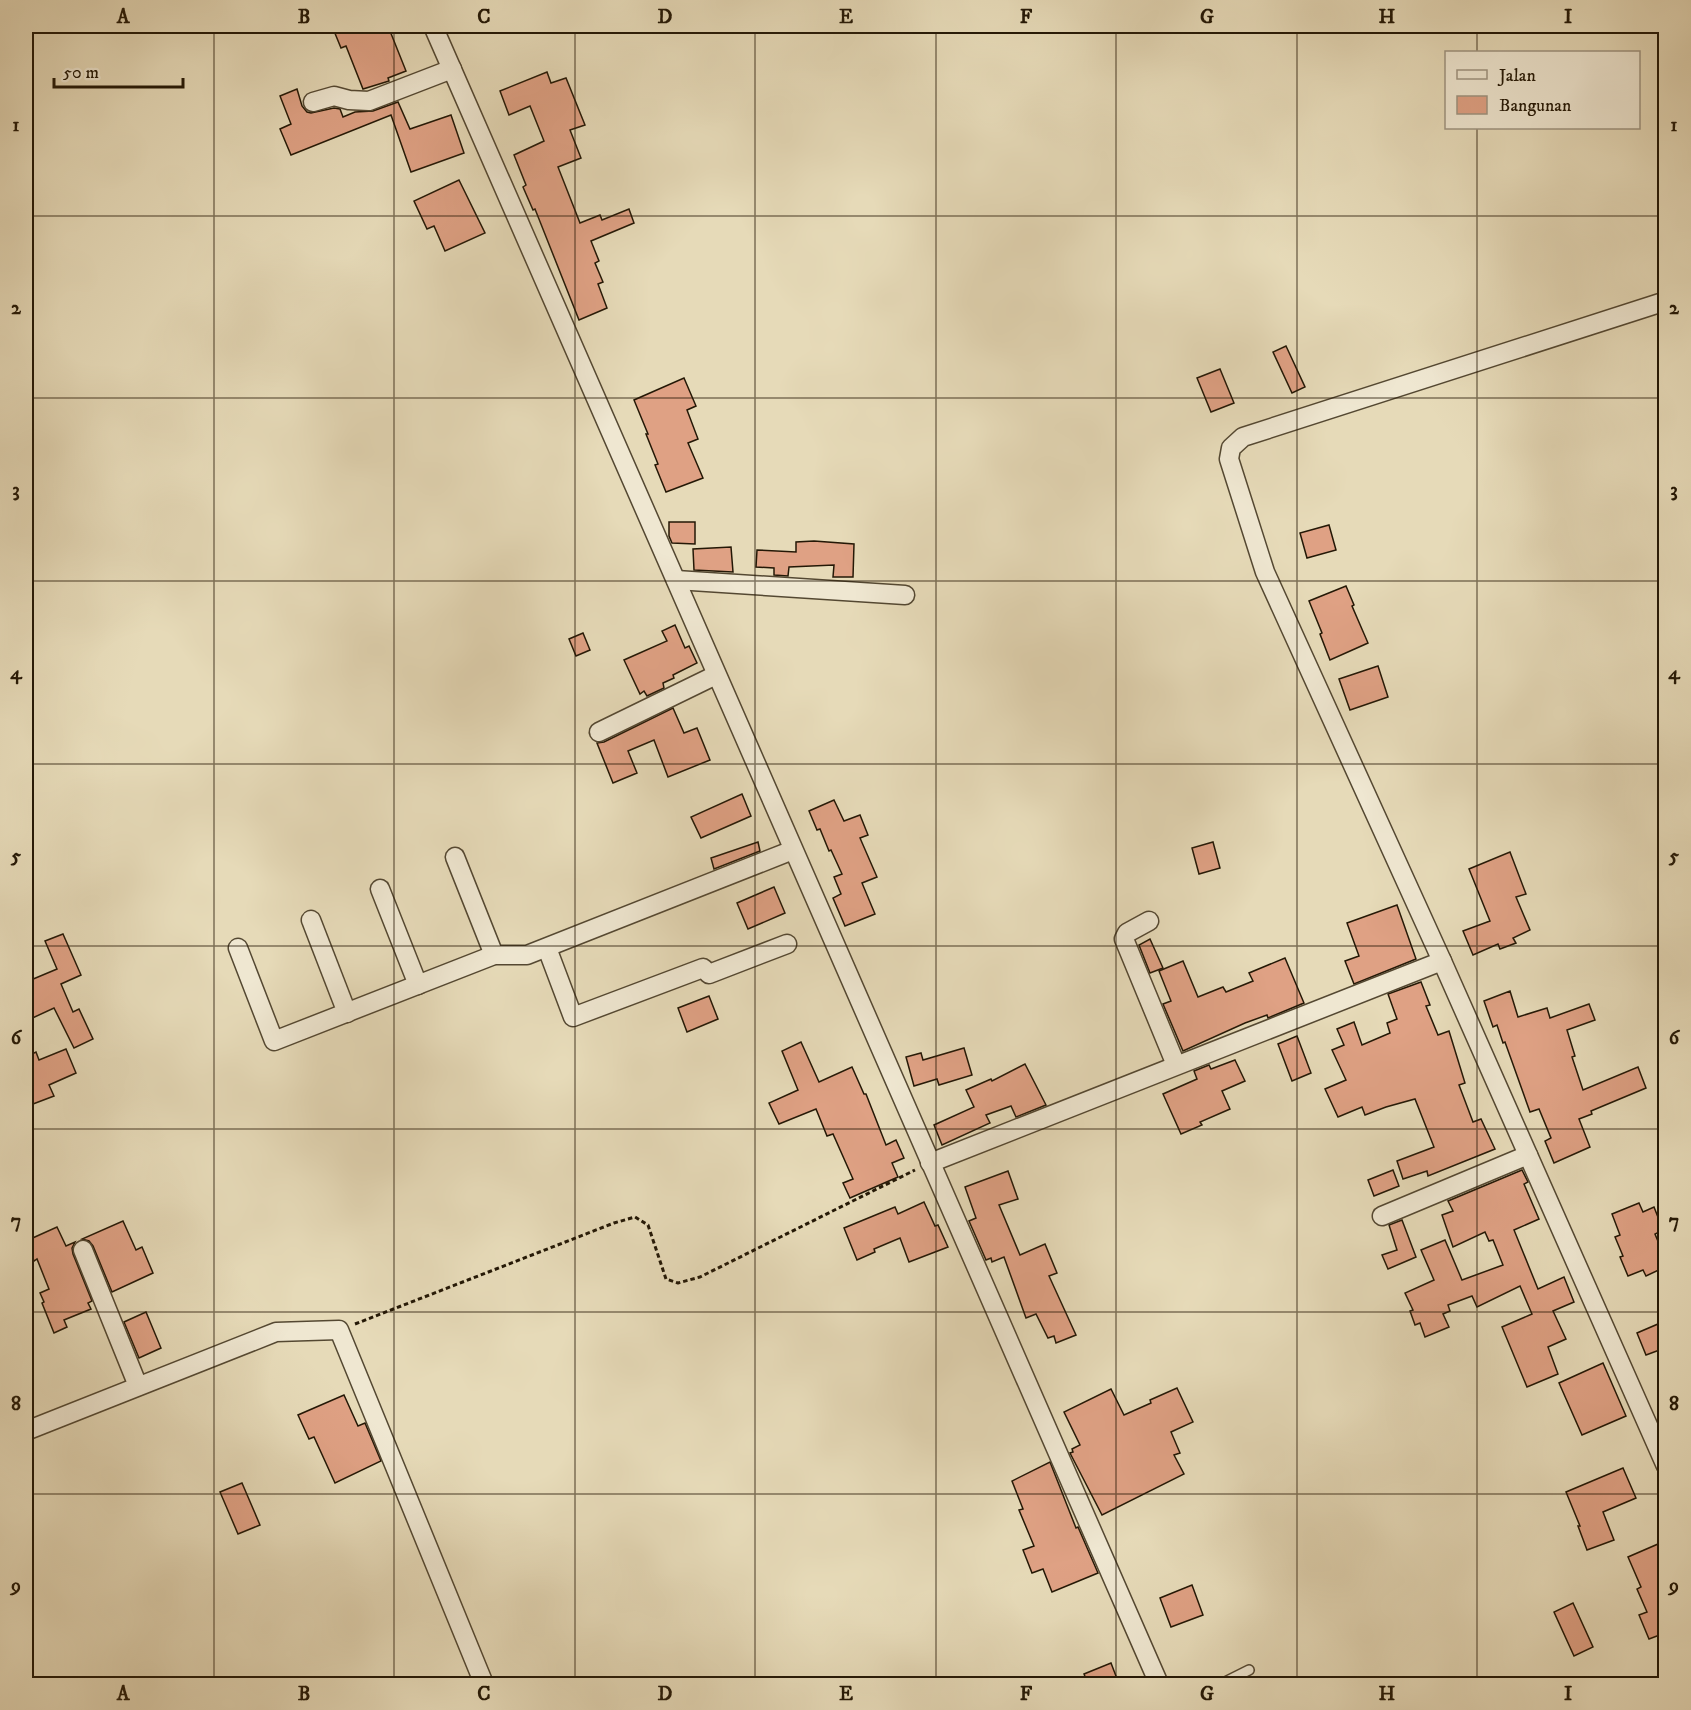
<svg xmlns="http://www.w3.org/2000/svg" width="1691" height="1710" viewBox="0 0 1691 1710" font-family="'IM FELL DW Pica',serif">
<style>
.building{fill:#dfa184;stroke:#241806;stroke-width:1.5}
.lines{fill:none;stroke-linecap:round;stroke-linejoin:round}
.service-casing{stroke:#544832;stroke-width:12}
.minor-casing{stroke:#544832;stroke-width:21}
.path{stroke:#241806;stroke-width:3;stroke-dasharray:4.5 3;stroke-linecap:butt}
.service{stroke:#efe7d1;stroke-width:9}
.minor{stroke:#efe7d1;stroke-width:18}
.grid{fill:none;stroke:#241806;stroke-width:1.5;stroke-opacity:0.55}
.neatline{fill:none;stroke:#241806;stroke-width:2}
.grid-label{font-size:20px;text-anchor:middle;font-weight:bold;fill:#241806}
</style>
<rect width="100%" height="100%" fill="#e6dab8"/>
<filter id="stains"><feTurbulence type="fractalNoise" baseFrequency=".00333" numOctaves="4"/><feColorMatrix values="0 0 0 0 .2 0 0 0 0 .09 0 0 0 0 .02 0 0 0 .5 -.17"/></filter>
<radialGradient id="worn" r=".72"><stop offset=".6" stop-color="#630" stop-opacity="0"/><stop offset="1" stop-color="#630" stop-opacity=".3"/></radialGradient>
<g class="building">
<path d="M332,26H388L406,71L388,78L389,81L363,89L346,46L341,48Z"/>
<path d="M547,72L551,83L566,78L585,125L570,130L581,158L558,167L580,223L600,215L602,220L629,209L634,223L591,241L599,261L595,263L603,282L598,284L607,308L579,320L535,209L533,210L523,187L526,185L514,155L544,141L530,106L509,115L500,91Z"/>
<path d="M297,89L302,106L307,112L311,113L334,108L340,109L343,117L355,112L373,111L398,102L410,129L451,115L464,153L411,172L391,115L291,155L280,129L291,124L280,96Z"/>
<path d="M459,180L485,233L445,251L434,226L427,229L414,201Z"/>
<path d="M1286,346L1305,387L1292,393L1273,352Z"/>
<path d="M1220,369L1234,403L1211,412L1197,378Z"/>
<path d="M684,378L696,406L687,410L698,439L688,443L703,478L666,492L655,465L658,464L646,434H648L634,400Z"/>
<path d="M669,522H695V544L672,543L669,536Z"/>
<path d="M1329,525L1336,550L1307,558L1300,533Z"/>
<path d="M814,541L854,544L853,577H833L834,565L789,567L788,576L774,575V568L756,567L757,550L796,552V542Z"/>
<path d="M731,547L733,572L694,570L693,549Z"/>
<path d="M1346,586L1354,605L1352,606L1368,643L1330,660L1320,634L1322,633L1309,601Z"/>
<path d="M675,625L685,648L689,646L697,663L673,675L674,678L663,683L664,688L647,696L644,691L640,694L624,660L667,641L662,631Z"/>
<path d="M583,633L590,650L576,656L569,639Z"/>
<path d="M1378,666L1388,697L1350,710L1339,679Z"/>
<path d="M673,708L684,733L697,728L710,760L668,777L654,740L628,751L637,773L613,783L597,743L604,742Z"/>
<path d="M742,794L751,816L701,838L691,817Z"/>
<path d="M834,800L844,821L860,815L868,835L860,838L877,877L862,883L875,914L845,926L833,898L841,894L834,877L842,874L831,850L829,851L820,829L817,830L809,811Z"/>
<path d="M758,842L760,851L714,869L711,858Z"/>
<path d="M1213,842L1220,868L1199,874L1192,848Z"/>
<path d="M1510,852L1526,894L1516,897L1530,930L1513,938L1516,943L1500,949L1498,944L1473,955L1463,931L1490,921L1469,869Z"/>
<path d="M774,887L785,913L748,929L737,903Z"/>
<path d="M1397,905L1416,959L1354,984L1345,961L1359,956L1347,923Z"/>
<path d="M63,934L81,975L61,984L73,1012L79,1009L93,1039L74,1048L54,1008L26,1021V982L57,969L45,941Z"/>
<path d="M1150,939L1163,968L1150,973L1139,945Z"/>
<path d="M1285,958L1304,1003L1268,1018L1267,1015L1245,1023L1183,1051L1163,1004L1171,1001L1159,971L1183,961L1198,997L1223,987L1226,992L1253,981L1249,973Z"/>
<path d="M1421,982L1430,1005L1426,1006L1438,1035L1449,1031L1465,1083L1459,1085L1473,1122L1481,1119L1495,1149L1428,1176L1427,1171L1403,1179L1397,1161L1434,1147L1415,1099L1386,1107L1365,1115L1362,1107L1338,1117L1325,1089L1346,1080L1332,1050L1344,1045L1337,1029L1354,1022L1362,1045L1390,1033L1387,1023L1397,1019L1388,994Z"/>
<path d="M1510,991L1518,1017L1547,1008L1550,1018L1589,1004L1595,1020L1567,1030L1575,1056L1572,1057L1583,1090L1638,1067L1646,1088L1591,1111L1592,1114L1579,1119L1590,1147L1554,1163L1545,1141L1551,1138L1539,1109L1530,1112L1505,1042L1503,1043L1497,1025L1493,1027L1484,1001Z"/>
<path d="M709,996L718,1019L687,1032L678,1008Z"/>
<path d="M1297,1036L1311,1073L1292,1081L1278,1044Z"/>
<path d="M801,1042L819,1082L852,1067L864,1094H866L886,1145L896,1140L904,1158L892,1163L898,1177L850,1198L843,1183L853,1179L833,1134L827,1136L816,1109L779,1124L769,1103L798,1090L782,1051Z"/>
<path d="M964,1048L972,1075L939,1085L937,1079L914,1086L906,1057L921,1053L923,1060Z"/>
<path d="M66,1049L76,1073L49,1085L54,1096L33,1104L26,1087V1057L36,1052L39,1060Z"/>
<path d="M1235,1060L1245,1081L1222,1091L1230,1109L1200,1122L1202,1125L1181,1134L1163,1094L1197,1079L1194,1071L1209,1065L1211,1069Z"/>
<path d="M1025,1064L1046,1105L1016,1117L1011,1106L986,1115L990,1123L942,1145L934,1125L974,1107L966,1090L991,1079L992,1081Z"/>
<path d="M1393,1170L1399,1186L1374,1196L1368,1180Z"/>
<path d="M1522,1170L1528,1182L1524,1184L1539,1219L1514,1230L1538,1289L1564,1277L1574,1302L1553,1311L1566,1339L1548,1347L1558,1374L1527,1387L1502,1327L1532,1314L1520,1286L1477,1307L1472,1296L1448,1305L1450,1311L1443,1314L1449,1327L1425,1337L1420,1323L1415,1325L1410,1311L1413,1310L1405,1293L1434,1280L1421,1250L1445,1240L1462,1280L1503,1265L1493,1240L1489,1241L1485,1232L1453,1247L1442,1215L1453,1211L1448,1201Z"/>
<path d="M1008,1171L1018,1199L999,1205L1020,1255L1045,1244L1057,1273L1049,1276L1076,1335L1056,1343L1054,1336L1048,1338L1036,1314L1026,1318L1004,1257L992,1262L991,1258L986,1260L969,1221L976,1218L965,1187Z"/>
<path d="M924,1202L935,1226L938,1225L948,1247L909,1262L900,1238L874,1249L875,1252L857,1260L844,1228L895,1207L898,1214Z"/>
<path d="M1639,1203L1643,1212L1654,1207L1663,1230L1655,1234L1665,1258V1267L1646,1276L1643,1270L1628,1276L1620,1257L1623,1256L1615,1237L1620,1235L1612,1214Z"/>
<path d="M1402,1220L1416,1257L1388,1269L1382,1255L1397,1250L1389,1225Z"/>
<path d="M123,1221L136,1250L142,1247L153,1273L112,1292L93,1246L89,1241L82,1239Z"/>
<path d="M57,1227L66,1246L75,1242L72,1248L73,1254L92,1301L88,1303L91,1309L64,1320L67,1327L54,1333L42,1303L44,1302L40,1293L49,1289L37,1259L34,1261L26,1241Z"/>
<path d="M146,1312L161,1348L139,1358L124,1322Z"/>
<path d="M1665,1321V1348L1646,1355L1637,1333Z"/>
<path d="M1603,1363L1626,1416L1582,1435L1559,1383Z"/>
<path d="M1177,1388L1193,1422L1171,1432L1180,1453L1174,1455L1184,1474L1102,1515L1070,1453L1073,1452L1072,1449L1080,1445L1064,1412L1111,1389L1124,1415L1151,1403L1150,1400Z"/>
<path d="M344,1395L358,1426L365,1423L381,1461L335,1483L314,1437L309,1439L298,1415Z"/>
<path d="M1050,1462L1076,1528L1078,1527L1098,1573L1052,1592L1043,1569L1032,1573L1023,1550L1034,1546L1019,1510L1023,1509L1012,1481Z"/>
<path d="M1623,1468L1636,1498L1603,1512L1614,1540L1587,1550L1578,1526H1580L1566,1492Z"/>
<path d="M242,1483L260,1525L238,1534L220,1492Z"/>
<path d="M1665,1541V1633L1649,1639L1639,1615L1647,1612L1637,1589L1641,1587L1628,1557Z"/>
<path d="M1192,1585L1203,1615L1171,1627L1160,1598Z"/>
<path d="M1573,1603L1593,1647L1574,1656L1554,1612Z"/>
<path d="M1111,1663L1119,1684H1088L1084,1674Z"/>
</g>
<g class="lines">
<defs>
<path id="service" d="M1221,1684L1249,1670"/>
<g id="minor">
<path d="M433,26L1159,1684"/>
<path d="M313,102L334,96L349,100L369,101L452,69"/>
<path d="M1666,301L1243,437L1231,448L1229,459L1265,572L1442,961L1666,1466"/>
<path d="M676,580L905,595"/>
<path d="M599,732L716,675"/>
<path d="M455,857L494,955"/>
<path d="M380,889L418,985"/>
<path d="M311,920L347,1013"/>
<path d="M1149,921L1127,933L1124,939L1176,1065"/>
<path d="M238,948L274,1041L494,955H527L793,850"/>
<path d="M547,948L573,1017L703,968L709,974L787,944"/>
<path d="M930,1163L1442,961"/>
<path d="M1382,1216L1528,1155"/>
<path d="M83,1250L138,1386"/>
<path d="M26,1431L276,1332L339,1330L484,1684"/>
</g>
</defs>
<use href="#service" class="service-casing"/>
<use href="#minor" class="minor-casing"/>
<path class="path" d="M355,1324L614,1223L635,1217L648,1225L666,1279L678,1283L700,1277L915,1170"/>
<use href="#service" class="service"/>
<use href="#minor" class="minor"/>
</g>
<path class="grid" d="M214,26V1684M394,26V1684M575,26V1684M755,26V1684M936,26V1684M1116,26V1684M1297,26V1684M1477,26V52M1477,128V1684M26,216H1666M26,398H1666M26,581H1666M26,764H1666M26,946H1666M26,1129H1666M26,1312H1666M26,1494H1666"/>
<rect width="1691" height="1710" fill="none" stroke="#e6dab8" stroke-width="66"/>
<rect x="1445" y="51" width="195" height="78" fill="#efe7d1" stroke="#9e9480" stroke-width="1.5"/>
<rect x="1457" y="70" width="30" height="9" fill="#efe7d1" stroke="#9e9480" stroke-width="1.5"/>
<text x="1499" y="81" font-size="18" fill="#241806">Jalan</text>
<rect x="1457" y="96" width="30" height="18" fill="#dfa184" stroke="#9e9480" stroke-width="1.5"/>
<text x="1499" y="111" font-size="18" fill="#241806">Bangunan</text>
<path d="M54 78v9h129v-9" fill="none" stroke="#241806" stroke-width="3"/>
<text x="63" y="78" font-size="18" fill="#241806" stroke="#efe7d1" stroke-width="4.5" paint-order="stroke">50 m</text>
<rect x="33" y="33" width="1625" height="1644" class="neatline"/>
<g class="grid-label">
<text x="123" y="23">A</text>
<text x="304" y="23">B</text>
<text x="484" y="23">C</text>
<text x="665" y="23">D</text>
<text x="846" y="23">E</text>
<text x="1026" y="23">F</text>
<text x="1207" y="23">G</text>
<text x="1387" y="23">H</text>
<text x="1568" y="23">I</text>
<text x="16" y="131">1</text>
<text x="1674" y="131">1</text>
<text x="16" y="314">2</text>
<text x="1674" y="314">2</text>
<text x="16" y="496">3</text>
<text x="1674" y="496">3</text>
<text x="16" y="679">4</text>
<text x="1674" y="679">4</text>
<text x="16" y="862">5</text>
<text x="1674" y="862">5</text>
<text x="16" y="1044">6</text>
<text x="1674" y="1044">6</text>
<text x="16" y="1227">7</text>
<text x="1674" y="1227">7</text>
<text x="16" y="1410">8</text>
<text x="1674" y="1410">8</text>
<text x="16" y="1592">9</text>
<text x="1674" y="1592">9</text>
<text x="123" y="1700">A</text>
<text x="304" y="1700">B</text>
<text x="484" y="1700">C</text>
<text x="665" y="1700">D</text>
<text x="846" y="1700">E</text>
<text x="1026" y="1700">F</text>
<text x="1207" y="1700">G</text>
<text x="1387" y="1700">H</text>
<text x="1568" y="1700">I</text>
</g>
<rect width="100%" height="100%" filter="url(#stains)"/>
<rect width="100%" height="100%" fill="url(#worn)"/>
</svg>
